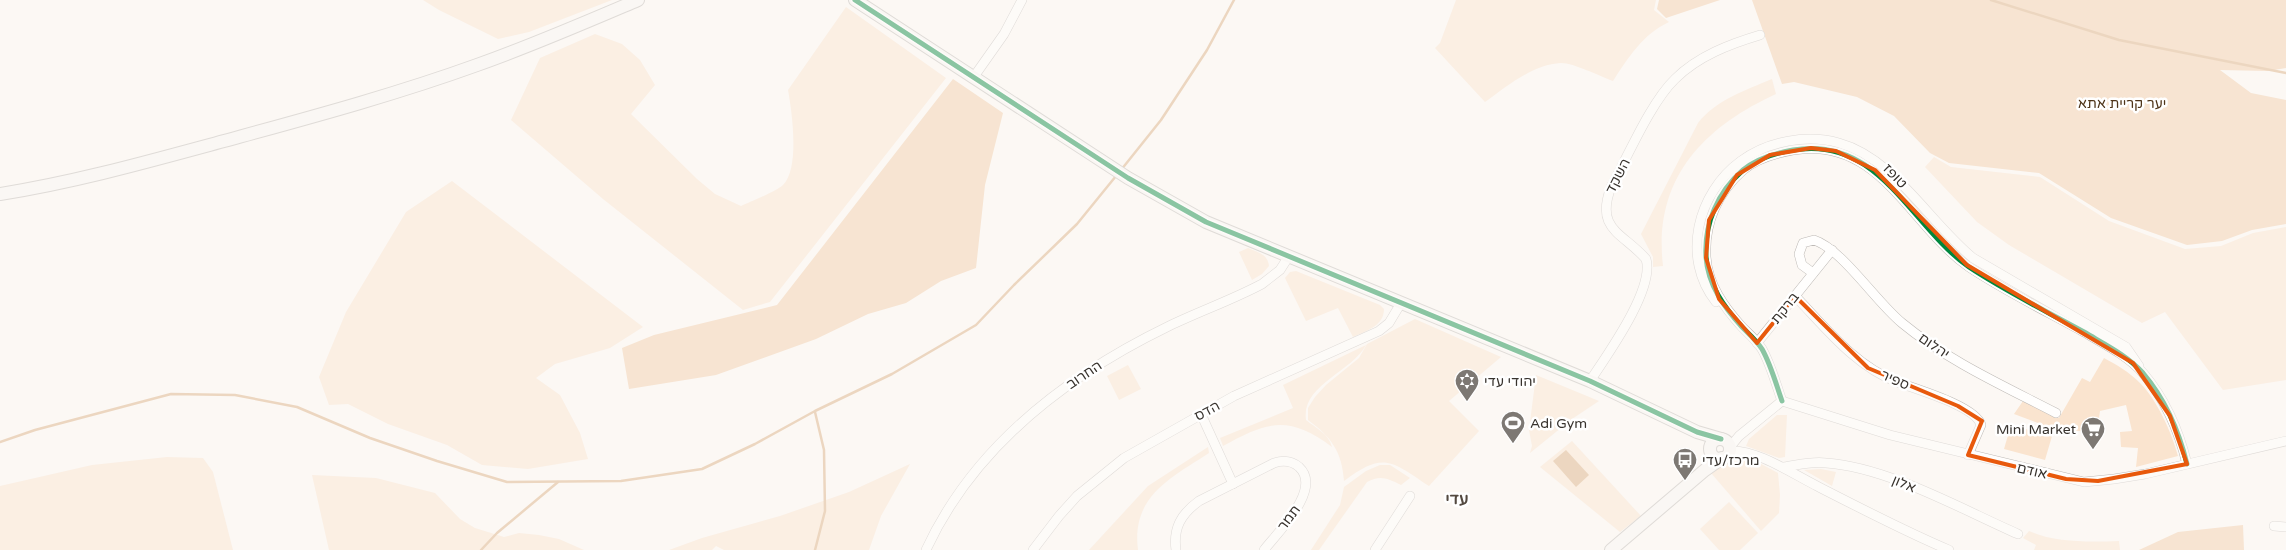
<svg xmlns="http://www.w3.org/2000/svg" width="2286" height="550" viewBox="0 0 2286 550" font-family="'Varela Round','Noto Sans Hebrew',sans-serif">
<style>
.green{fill:#fae4cf}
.forest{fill:#f1cca8}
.water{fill:#daae80}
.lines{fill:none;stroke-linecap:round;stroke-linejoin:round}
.stream{stroke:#daae80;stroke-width:2.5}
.street-casing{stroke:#bdb9b5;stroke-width:10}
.secondary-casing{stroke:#bdb9b5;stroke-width:14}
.street{stroke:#fffefd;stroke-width:9}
.secondary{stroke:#f9f6f3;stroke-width:12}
.cycleway-casing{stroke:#fff;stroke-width:8}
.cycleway{stroke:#00873e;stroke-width:5}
.marked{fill:none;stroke:#e8590c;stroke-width:4;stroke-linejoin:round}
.labels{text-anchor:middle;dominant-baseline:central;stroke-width:5;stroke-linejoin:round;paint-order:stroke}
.park-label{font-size:14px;fill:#4e3419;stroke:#fff}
.street-label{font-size:14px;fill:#38332e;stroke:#fff}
.poi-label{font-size:14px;fill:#38332e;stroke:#fff;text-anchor:start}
.quarter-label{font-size:16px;font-weight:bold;fill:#534940;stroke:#fff}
</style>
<rect width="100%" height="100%" fill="#fcf8f4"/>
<g class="green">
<path d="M423,0H612L529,32L498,39L439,10Z"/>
<path d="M1456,0H1656L1654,10L1669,22C1643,34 1628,58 1613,81C1599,76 1574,63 1561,63C1533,64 1506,87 1485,102L1435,48L1440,43Z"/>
<path d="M846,7L946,78L770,302L743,310L603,199L511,120L540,58L595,34L622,44L640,60L655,85L631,114L697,179L715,194L741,206C750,202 777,191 783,185C800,168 792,112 788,90Z"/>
<path d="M1772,79L1776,94C1702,128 1653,180 1663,266L1653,267V257L1641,234L1698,123C1716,100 1746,90 1772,79Z"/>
<path d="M1934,157L1951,167L2040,177L2109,221L2185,249L2221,246L2253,233L2286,227V380L2223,390L2165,312L2142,323L2009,245L1977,222L1925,167Z"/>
<path d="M452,181L643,327L610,348L555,364L536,378L560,395L580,433L588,459L528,469L482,465L447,445L388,424L348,404L329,405L319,377L346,312L406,212Z"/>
<path d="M1248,248C1257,252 1268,254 1269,266L1262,274L1252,280L1239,252Z"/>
<path d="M1296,271L1380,305L1384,309C1384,326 1366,331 1353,337L1338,308L1306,321L1285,278L1290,272Z"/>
<path d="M1415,319L1501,357L1449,401L1479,431L1429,486C1391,461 1384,451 1344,481C1342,451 1331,437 1308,420V408L1315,397L1326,385L1359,358L1367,344Z"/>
<path d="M1366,345C1352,372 1301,385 1306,420C1316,428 1329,434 1332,447C1289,415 1268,421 1223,446L1220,438L1293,408L1283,385Z"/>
<path d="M2104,358C2117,365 2129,372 2140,383C2157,400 2172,433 2178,456L2136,467L2138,448L2121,447L2120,432L2132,431L2126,405L2100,411L2097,433L2051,428L2014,414L2023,401L2059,418L2082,378L2090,382Z"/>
<path d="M1128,365L1141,389L1119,400L1107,376Z"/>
<path d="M1536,375L1599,401L1572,419L1530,453L1532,446L1529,430Z"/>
<path d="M1777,415H1787L1785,457L1779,458L1746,446L1749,439Z"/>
<path d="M2011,425L2052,436L2045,460L2004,449Z"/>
<path d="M1572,441L1641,516L1620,532L1540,467Z"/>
<path d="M1208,447L1209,453C1171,478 1131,496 1138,550H1089L1148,486Z"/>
<path d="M1742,456L1750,458L1778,473L1780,495L1779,513L1761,531L1711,473L1731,460Z"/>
<path d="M167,457L203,458L213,472L233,550H0V486L92,465Z"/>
<path d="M910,464L881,516L869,550H724L716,546L712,550H669L702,538L780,516L849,492Z"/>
<path d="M1380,465H1390L1410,478L1401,485C1387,478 1380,475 1367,482L1319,550H1311L1340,505L1344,487L1366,471Z"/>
<path d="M1821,469L1836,472L1832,486L1804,470Z"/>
<path d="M312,475L376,478L435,493L460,519L475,528L504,537L519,533L539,535L559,539L584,550H329Z"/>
<path d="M1729,502L1758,533L1740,550H1719L1700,529Z"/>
<path d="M2029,531C2055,543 2090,542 2119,541L2120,550H2034L2036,545L2023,538Z"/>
</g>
<g class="forest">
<path d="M1659,0H1720L1666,18L1657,9Z"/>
<path d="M1752,0H2286V68L2268,71L2220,70L2251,93L2286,100V224L2252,230L2222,241L2187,245L2111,218L2039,173L1949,163L1930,153L1894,116L1857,97L1794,82L1782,84Z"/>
<path d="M953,79L1003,113L985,185L976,268L941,281L906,303L868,314L816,339L716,375L629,389L622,348L654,335L777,305Z"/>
<path d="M2243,525L2244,550H2139L2178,532Z"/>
</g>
<path class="water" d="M1566,450L1589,475L1576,487L1553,461Z"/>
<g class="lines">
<g class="stream">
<path d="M1991,0L2119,40L2286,73"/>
<path d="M1121,170L1161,120L1207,50L1234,0"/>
<path d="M815,412L824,450L825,511L815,550"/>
<path d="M0,442L35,430L171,394L235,395L297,407L370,438L437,461L507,482L621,481L702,469L755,444L815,411L892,374L976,325L1014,285L1077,224L1116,176"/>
<path d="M481,550L497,533L558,482"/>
</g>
<defs>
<g id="street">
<path d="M973,78L1004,34L1022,0"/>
<path d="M1813,273L1802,265L1799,254L1803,243L1814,240C1842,249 1876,302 1902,323C1948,361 2004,386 2056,413"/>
<path d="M1795,296C1825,327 1855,366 1897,382C1915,389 1976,406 1981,425L1968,455"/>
<path d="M1716,302C1681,258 1697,193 1741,161C1768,141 1807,134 1839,143C1894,158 1929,222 1973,258L2126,347L2139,366"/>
<path d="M1757,343L1832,250"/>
<path d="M1590,381C1607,355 1655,289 1646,259C1622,232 1595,230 1611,187C1628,156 1651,102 1675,79C1698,56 1730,44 1760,35"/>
<path d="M1782,401C1776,384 1771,365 1762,349C1757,341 1749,334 1742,327C1724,307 1708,285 1706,257C1704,223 1718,192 1743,170C1757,158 1776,153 1793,150C1880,135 1910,226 1969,267C2005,291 2046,311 2084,332C2104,344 2127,355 2143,373C2165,399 2179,431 2187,464"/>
<path d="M1782,401L1890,435L2084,482L2114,479L2145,474L2286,441"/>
<path d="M1201,414L1233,484"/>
<path d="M1730,447L1739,436L1782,401"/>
<path d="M1730,451C1756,449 1793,474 1817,486C1860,508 1904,531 1949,550"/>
<path d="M1784,467C1798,465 1812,461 1826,463C1887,467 1961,509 2018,534"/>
<path d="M2274,526L2286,527"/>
<path d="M926,550C974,446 1068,375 1169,326C1200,311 1232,300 1262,284L1280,270L1289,256"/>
<path d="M1033,550L1059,516L1077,496L1124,458L1234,396L1379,331L1389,323L1401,303"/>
<path d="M1176,550C1173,528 1181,514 1199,501L1274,463C1283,460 1292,461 1299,467C1323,489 1277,533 1264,550"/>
<path d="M1375,550L1410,496"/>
</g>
<g id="secondary">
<path d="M855,0L1128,178L1206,222L1590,381L1697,432L1721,439"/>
<path d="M0,194C76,182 150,161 224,141C308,118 394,95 477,65C531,46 584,23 638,0"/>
<circle cx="1720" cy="449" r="10"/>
<path d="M1611,550L1705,470L1722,458"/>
</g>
</defs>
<use href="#street" class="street-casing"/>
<use href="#secondary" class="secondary-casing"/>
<use href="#street" class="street"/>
<use href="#secondary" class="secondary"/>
<defs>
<g id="cycleway">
<path d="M855,0L1128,178L1206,222L1590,381L1697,432L1721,439"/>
<path d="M1782,401C1776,384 1771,365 1762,349C1757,341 1749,334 1742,327C1724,307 1708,285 1706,257C1704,223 1718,192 1743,170C1757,158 1776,153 1793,150C1880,135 1910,226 1969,267C2005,291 2046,311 2084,332C2104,344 2127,355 2143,373C2165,399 2179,431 2187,464"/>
</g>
</defs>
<use href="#cycleway" class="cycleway-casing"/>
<use href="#cycleway" class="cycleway"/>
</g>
<path d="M0 0H2286V550H0ZM1811,148L1836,151L1875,170L1967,265L2133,363L2170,416L2187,464L2098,481L2066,479L1968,455L1982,421L1958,406L1868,368L1795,296L1757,343L1719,299L1706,258L1709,220L1737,175L1770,155Z" fill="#fcf8f4" fill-opacity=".55" fill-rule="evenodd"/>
<path class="marked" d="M1811,148L1836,151L1875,170L1967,265L2133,363L2170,416L2187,464L2098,481L2066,479L1968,455L1982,421L1958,406L1868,368L1795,296L1757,343L1719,299L1706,258L1709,220L1737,175L1770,155Z"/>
<defs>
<symbol id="synagogue-pin" viewBox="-11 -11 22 30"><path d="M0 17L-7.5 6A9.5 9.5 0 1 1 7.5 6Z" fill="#7d7873" stroke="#fff"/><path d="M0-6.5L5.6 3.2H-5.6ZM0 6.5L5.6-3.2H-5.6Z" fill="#fff"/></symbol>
<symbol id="stadium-pin" viewBox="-11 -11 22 30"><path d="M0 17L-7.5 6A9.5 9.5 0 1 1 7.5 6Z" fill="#7d7873" stroke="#fff"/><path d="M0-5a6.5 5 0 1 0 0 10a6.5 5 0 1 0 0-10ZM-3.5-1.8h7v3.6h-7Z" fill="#fff"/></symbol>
<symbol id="supermarket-pin" viewBox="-11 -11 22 30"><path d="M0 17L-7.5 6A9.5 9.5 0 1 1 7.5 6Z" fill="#7d7873" stroke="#fff"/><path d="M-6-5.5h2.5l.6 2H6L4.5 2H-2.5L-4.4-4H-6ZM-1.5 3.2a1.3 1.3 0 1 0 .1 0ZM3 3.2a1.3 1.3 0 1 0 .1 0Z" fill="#fff"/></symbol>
<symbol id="bus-pin" viewBox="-11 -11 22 30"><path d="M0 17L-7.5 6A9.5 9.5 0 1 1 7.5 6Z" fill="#7d7873" stroke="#fff"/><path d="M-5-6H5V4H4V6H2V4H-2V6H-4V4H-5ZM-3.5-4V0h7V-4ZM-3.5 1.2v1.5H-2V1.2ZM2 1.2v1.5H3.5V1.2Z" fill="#fff"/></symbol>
</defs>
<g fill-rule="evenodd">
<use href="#synagogue-pin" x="1453" y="367" width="28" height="38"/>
<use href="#stadium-pin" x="1499" y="409" width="28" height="38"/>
<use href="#supermarket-pin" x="2079" y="415" width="28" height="38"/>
<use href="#bus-pin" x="1671" y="446" width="28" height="38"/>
</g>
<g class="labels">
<g class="park-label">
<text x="2122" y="103">יער קריית אתא</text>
</g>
<g class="street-label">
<text transform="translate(1618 176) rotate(-63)">השקד</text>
<text transform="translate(1895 176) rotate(46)">טופז</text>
<text transform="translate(1785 308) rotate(-51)">ברקת</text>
<text transform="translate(1934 346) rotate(34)">יהלום</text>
<text transform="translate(1084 375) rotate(-34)">החרוב</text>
<text transform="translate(1895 380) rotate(24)">ספיר</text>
<text transform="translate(1207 411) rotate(-28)">הדס</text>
<text transform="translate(2032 471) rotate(13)">אודם</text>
<text transform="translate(1904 484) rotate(23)">אלון</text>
<text transform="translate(1289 518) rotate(-53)">תמר</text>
</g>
<g class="poi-label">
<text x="1484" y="381">יהודי עדי</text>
<text x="1530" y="423">Adi Gym</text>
<text x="2076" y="429" text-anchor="end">Mini Market</text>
<text x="1702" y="460">מרכז/עדי</text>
</g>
<g class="quarter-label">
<text x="1457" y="499">עדי</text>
</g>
</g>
</svg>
